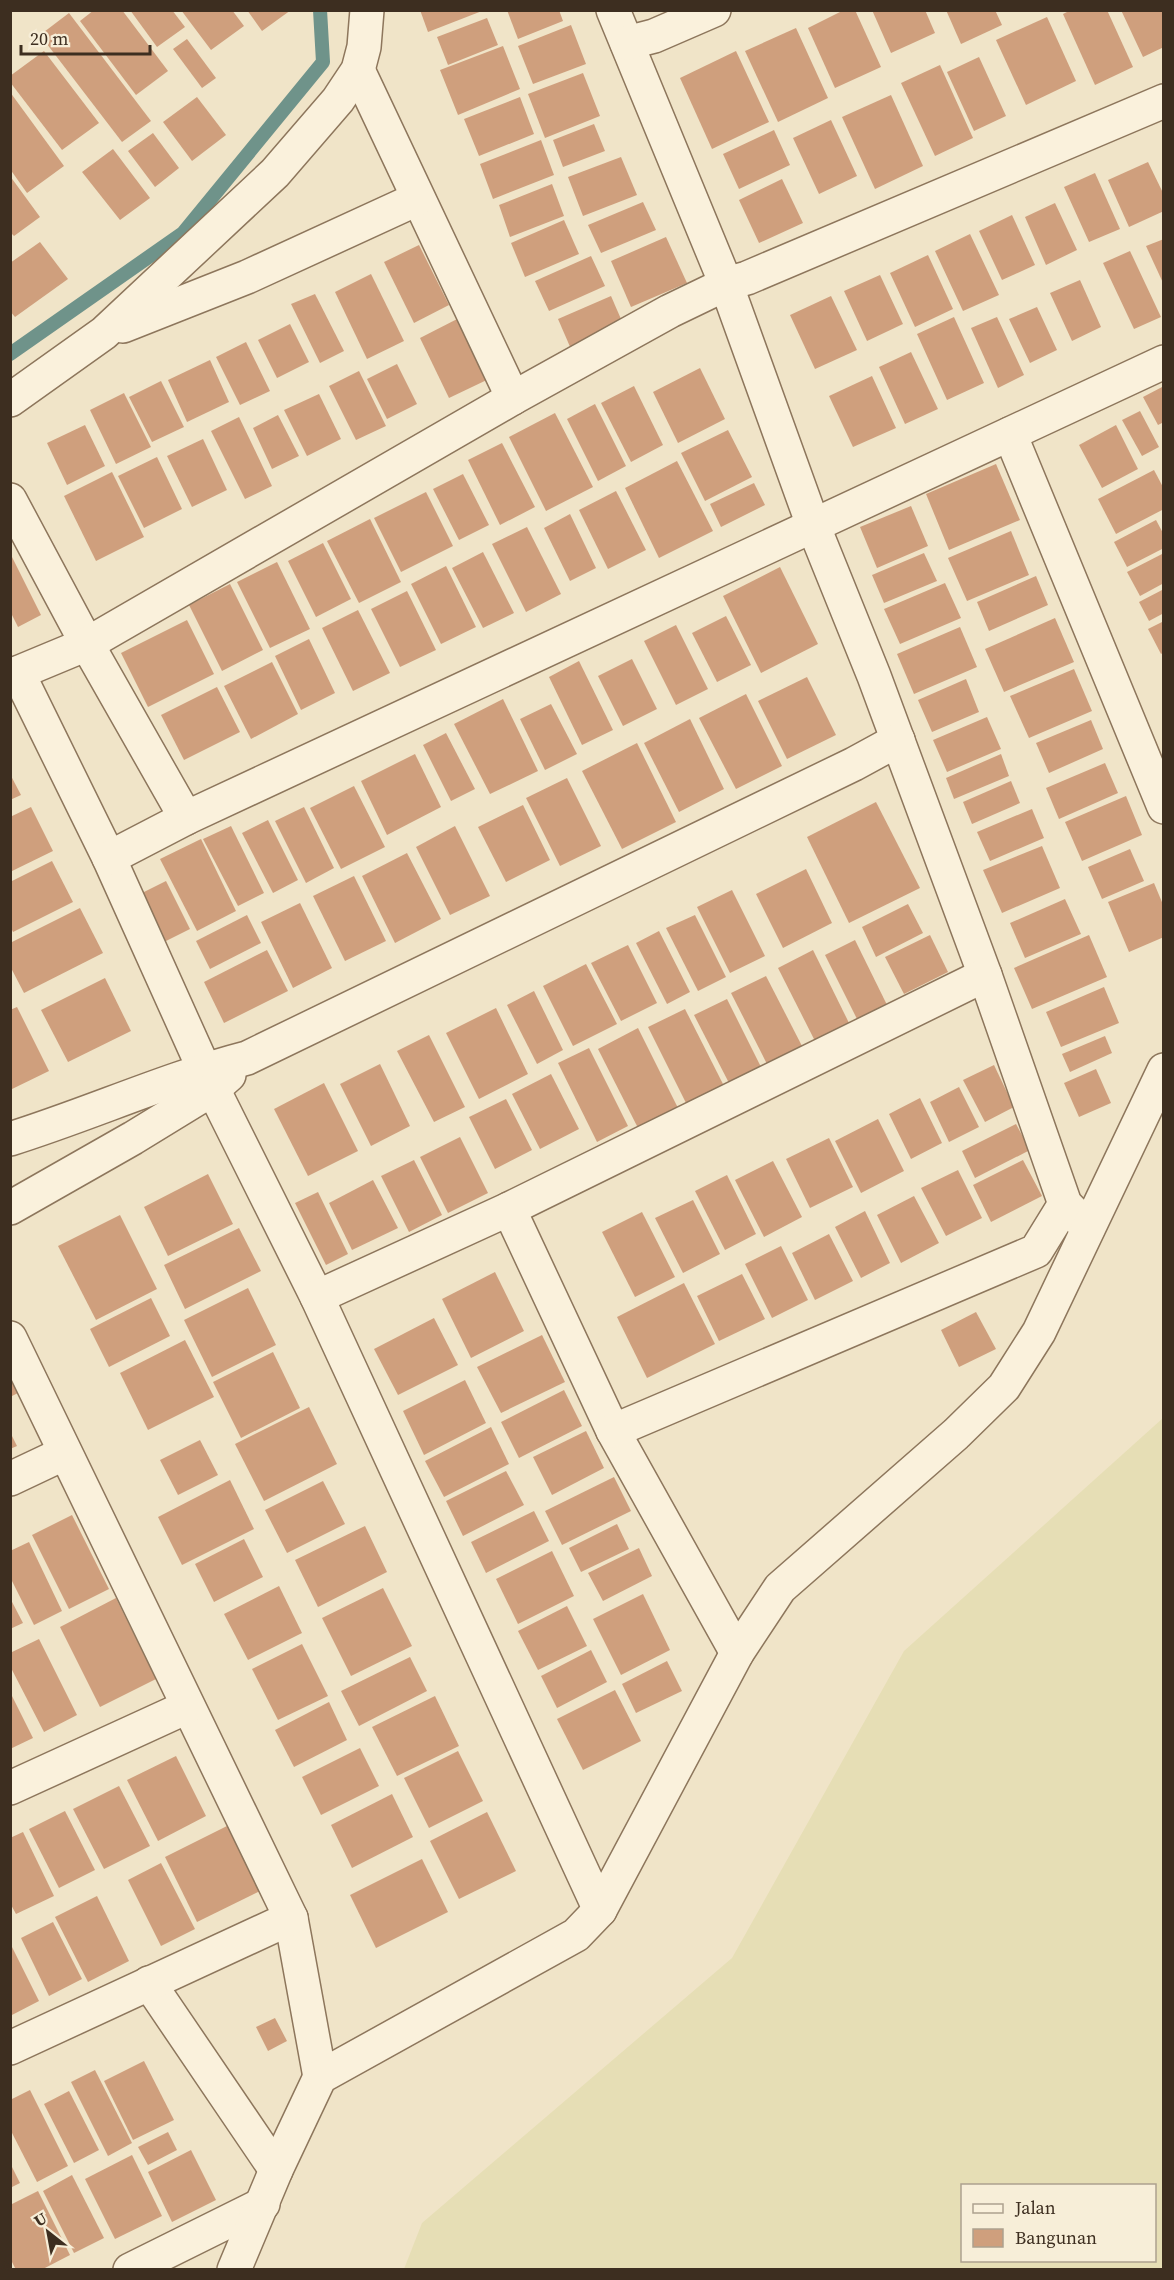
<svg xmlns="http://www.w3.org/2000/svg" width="1174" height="2280" viewBox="0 0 1174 2280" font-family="'Source Serif 4',serif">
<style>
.farmland{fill:#e6deb5;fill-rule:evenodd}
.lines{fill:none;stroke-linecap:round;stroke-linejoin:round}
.stream{stroke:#6f938a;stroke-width:14}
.building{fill:#cf9f7d}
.minor-casing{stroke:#8d765c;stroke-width:36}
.minor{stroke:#faf1dc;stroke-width:33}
</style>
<rect width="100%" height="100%" fill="#f0e4c8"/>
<path class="farmland" d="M1163,1418V2269H404L422,2223L732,1958L904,1651ZM962,2186H1154V2260H962Z"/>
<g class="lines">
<path class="stream" d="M10,354L183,233L323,62L320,10"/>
</g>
<g class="building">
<path d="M94,10H122L168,71L136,95L80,21Z"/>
<path d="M130,10H172L185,27L157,47Z"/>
<path d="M181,10H232L244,26L211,50Z"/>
<path d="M247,10H291L262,31Z"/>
<path d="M420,10H482V11L428,32Z"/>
<path d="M507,10H559L563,21L518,39Z"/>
<path d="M844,10H855L881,67L835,88L808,28Z"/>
<path d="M872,10H925L935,33L891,53Z"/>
<path d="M946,10H995L1002,25L961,44Z"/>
<path d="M1071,10H1107L1133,67L1095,85L1063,14Z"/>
<path d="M1121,10H1164V47L1143,57Z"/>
<path d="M69,13L151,121L122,142L40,35Z"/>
<path d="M1047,17L1076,81L1026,105L996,40Z"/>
<path d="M487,18L498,45L448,65L437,37Z"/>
<path d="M571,25L586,64L533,84L518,46Z"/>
<path d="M796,28L828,98L778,122L745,51Z"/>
<path d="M187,39L216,78L202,88L173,49Z"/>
<path d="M503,46L520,89L458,115L440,70Z"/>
<path d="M44,51L99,123L62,150L10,82V76Z"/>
<path d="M736,51L769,122L712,149L680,78Z"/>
<path d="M979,57L1006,116L974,131L947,72Z"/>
<path d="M940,65L973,138L935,156L901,83Z"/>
<path d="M583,73L600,116L545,138L528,94Z"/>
<path d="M10,92L64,166L27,193L10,169Z"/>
<path d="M891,95L923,166L875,189L842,117Z"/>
<path d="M197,97L226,135L192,161L163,122Z"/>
<path d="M520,97L534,134L479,156L464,119Z"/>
<path d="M831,120L857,176L819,194L793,138Z"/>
<path d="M594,124L605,151L563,167L553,140Z"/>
<path d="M774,130L790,165L739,189L723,154Z"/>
<path d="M153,133L179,168L155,187L128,151Z"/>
<path d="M541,140L554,175L493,199L480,164Z"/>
<path d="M113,149L150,198L120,220L82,172Z"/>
<path d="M621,157L637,195L583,216L568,177Z"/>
<path d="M1148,162L1164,195V211L1129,227L1108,180Z"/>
<path d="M1095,173L1120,229L1089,242L1064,187Z"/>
<path d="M10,176L40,217L14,236L10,232Z"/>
<path d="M782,179L803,223L759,243L739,200Z"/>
<path d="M552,184L564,216L510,237L499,205Z"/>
<path d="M643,202L656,230L601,253L588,225Z"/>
<path d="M1055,203L1077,250L1046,265L1025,217Z"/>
<path d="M1012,215L1035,265L1002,280L979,231Z"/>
<path d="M564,220L579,254L525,277L511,243Z"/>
<path d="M970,234L999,295L963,311L935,251Z"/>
<path d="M666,237L687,283L631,307L611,261Z"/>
<path d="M1164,239V285L1146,246Z"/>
<path d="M40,242L68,279L15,317L10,311V263Z"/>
<path d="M419,245L449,305L414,323L384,262Z"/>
<path d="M1130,251L1161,317L1134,329L1103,263Z"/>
<path d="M928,255L953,309L915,327L890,273Z"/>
<path d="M591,256L605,286L549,311L535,281Z"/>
<path d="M371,274L404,341L367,359L335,292Z"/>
<path d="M880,275L903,324L867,341L844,291Z"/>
<path d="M1080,280L1101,327L1072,341L1050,293Z"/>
<path d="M315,294L344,351L320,363L291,304Z"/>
<path d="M611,296L624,326L571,349L558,319Z"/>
<path d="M831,296L857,350L815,369L790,315Z"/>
<path d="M1037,307L1057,350L1030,363L1009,319Z"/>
<path d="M463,316L493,377L449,398L420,338Z"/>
<path d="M954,317L984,383L947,400L917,334Z"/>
<path d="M997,317L1024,375L998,388L971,328Z"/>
<path d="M290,324L309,362L277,378L258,340Z"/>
<path d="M246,342L270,391L240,405L216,357Z"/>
<path d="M911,352L938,409L905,424L879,367Z"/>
<path d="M210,360L229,402L187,422L168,380Z"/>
<path d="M397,364L417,404L387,419L367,379Z"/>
<path d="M700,368L725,419L678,443L653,392Z"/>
<path d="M359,371L386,426L356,440L329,386Z"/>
<path d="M872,376L896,428L853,447L829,396Z"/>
<path d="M161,381L184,427L152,442L129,397Z"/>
<path d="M634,386L663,445L631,462L601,403Z"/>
<path d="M1164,386V422L1158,425L1143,397Z"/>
<path d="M124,393L151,447L116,464L90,410Z"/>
<path d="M319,394L341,439L307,456L284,410Z"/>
<path d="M595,404L626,466L598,481L567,419Z"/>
<path d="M1140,411L1159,447L1142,456L1122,420Z"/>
<path d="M555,413L593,487L546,511L509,437Z"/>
<path d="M278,415L299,456L272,469L253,428Z"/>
<path d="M239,417L272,486L245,499L211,431Z"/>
<path d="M85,425L105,466L67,485L47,443Z"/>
<path d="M1116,425L1138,469L1102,488L1079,445Z"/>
<path d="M728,430L752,477L705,501L681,453Z"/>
<path d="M203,439L227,490L192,507L167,456Z"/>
<path d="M502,443L535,507L500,525L468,460Z"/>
<path d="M157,457L182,509L144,528L118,476Z"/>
<path d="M677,461L713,531L659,558L625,488Z"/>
<path d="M996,464L1020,520L949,550L926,494Z"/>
<path d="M1154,470L1164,489V509L1116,534L1098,499Z"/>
<path d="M112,472L144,537L96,561L64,496Z"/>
<path d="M463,474L489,525L459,540L433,489Z"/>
<path d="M754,483L765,505L721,527L710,504Z"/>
<path d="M616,491L646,550L608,569L579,510Z"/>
<path d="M426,492L453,546L401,572L374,518Z"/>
<path d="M911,506L928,546L877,568L860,527Z"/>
<path d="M570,514L596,568L570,581L544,528Z"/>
<path d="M370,519L401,582L359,603L327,541Z"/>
<path d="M1156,520L1164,535V548L1127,567L1114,542Z"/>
<path d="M527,527L561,594L526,612L492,544Z"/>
<path d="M1011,531L1029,575L967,601L948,558Z"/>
<path d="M323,543L351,599L316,617L288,561Z"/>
<path d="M483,552L514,613L483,628L452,568Z"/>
<path d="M10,553L41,615L18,627L10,611Z"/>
<path d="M924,553L937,581L884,603L872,575Z"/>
<path d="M1164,553V583L1140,596L1127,572Z"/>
<path d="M277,562L310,629L270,648L237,582Z"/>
<path d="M446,566L476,627L441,644L411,584Z"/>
<path d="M780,567L818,644L761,673L723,596Z"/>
<path d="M1036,576L1048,605L989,631L977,602Z"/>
<path d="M945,583L961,618L900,644L884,609Z"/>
<path d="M230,584L263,650L222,671L189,605Z"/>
<path d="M1164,589V613L1149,621L1139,602Z"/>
<path d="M407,591L436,650L400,667L371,609Z"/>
<path d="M358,610L390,673L353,691L322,628Z"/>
<path d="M726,616L751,665L717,682L692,633Z"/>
<path d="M1055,618L1074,662L1004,692L985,649Z"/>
<path d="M187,620L214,674L148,707L121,653Z"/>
<path d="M1164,621V652L1161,654L1148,629Z"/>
<path d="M676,625L708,689L676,705L644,641Z"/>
<path d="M960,627L977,667L914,694L897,654Z"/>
<path d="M309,639L335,693L301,710L275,656Z"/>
<path d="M632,659L657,709L623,726L598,676Z"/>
<path d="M579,661L613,730L582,745L549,677Z"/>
<path d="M272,662L298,714L251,739L224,686Z"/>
<path d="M1074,669L1092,711L1029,738L1010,696Z"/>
<path d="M807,677L836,735L787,759L758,701Z"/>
<path d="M966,679L979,712L932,732L918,700Z"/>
<path d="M217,687L240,732L184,760L161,715Z"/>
<path d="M746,694L782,766L736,789L699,718Z"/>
<path d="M503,699L538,771L490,794L454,724Z"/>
<path d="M551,704L577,754L545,770L520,719Z"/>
<path d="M987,717L1001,749L947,772L933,740Z"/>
<path d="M690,719L724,789L679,812L644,743Z"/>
<path d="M1091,720L1103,749L1049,773L1036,743Z"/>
<path d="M446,733L475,789L451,801L423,745Z"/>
<path d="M637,743L676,822L622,849L582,771Z"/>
<path d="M415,754L441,807L387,835L361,781Z"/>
<path d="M1001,754L1009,776L954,799L946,778Z"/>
<path d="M1105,763L1118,793L1059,819L1046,788Z"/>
<path d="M10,774L21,795L10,800Z"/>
<path d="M567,778L601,846L560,866L526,798Z"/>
<path d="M1011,781L1020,803L972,824L963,802Z"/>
<path d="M354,786L385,847L341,869L310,808Z"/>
<path d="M1126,796L1142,835L1082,861L1065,822Z"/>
<path d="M876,802L920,888L849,923L807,837Z"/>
<path d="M523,805L550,860L506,882L478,827Z"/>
<path d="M31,807L53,851L10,872V817Z"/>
<path d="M304,807L334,868L306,883L275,821Z"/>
<path d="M1032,809L1044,838L990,861L977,832Z"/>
<path d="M268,820L298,880L273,893L242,833Z"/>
<path d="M231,826L264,893L238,906L203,839Z"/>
<path d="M455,826L490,896L450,915L416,847Z"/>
<path d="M201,839L236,911L197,931L160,859Z"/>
<path d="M1042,846L1060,888L1002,913L983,870Z"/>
<path d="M1130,849L1144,881L1102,899L1088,867Z"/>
<path d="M407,853L441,919L395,943L362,876Z"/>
<path d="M52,861L73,902L13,932L10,926V882Z"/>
<path d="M806,869L832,923L783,948L756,894Z"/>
<path d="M354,876L386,941L345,961L313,896Z"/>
<path d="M166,881L190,929L164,942L140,894Z"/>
<path d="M1154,883L1164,907V937L1129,952L1108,902Z"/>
<path d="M732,890L765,956L730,973L697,907Z"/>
<path d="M1065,899L1081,934L1025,958L1010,923Z"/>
<path d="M300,903L332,968L293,988L261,922Z"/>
<path d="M908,904L923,933L876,957L862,927Z"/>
<path d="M80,908L103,953L24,993L10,966V943Z"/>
<path d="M247,915L261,943L210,969L196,941Z"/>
<path d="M695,915L726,977L698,991L666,928Z"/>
<path d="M659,931L690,992L667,1004L636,943Z"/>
<path d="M930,935L948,972L904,994L885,957Z"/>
<path d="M1089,935L1107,977L1032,1009L1014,968Z"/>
<path d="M855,940L889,1009L860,1025L825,955Z"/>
<path d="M628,945L657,1003L621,1021L591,963Z"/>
<path d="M267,950L288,991L224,1023L204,982Z"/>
<path d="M813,950L850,1025L816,1043L778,968Z"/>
<path d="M586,964L617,1024L573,1046L543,986Z"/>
<path d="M766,976L802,1046L767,1064L731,993Z"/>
<path d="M105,978L131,1031L68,1062L41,1010Z"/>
<path d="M1104,987L1119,1023L1061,1047L1046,1012Z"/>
<path d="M534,991L563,1050L537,1064L507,1005Z"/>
<path d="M727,999L761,1067L729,1083L694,1015Z"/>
<path d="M17,1007L49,1071L10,1090V1010Z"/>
<path d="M496,1008L528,1074L479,1099L446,1033Z"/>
<path d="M685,1009L724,1086L687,1105L648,1027Z"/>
<path d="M638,1028L678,1108L638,1128L598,1049Z"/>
<path d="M429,1035L465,1107L434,1122L397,1051Z"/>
<path d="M1105,1036L1112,1053L1070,1072L1062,1054Z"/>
<path d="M589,1048L628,1126L597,1142L558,1063Z"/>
<path d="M380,1064L410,1126L371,1146L340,1084Z"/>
<path d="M994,1065L1014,1107L985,1122L963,1080Z"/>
<path d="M1096,1069L1111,1103L1079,1117L1064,1083Z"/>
<path d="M551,1074L579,1129L540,1149L512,1094Z"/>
<path d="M324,1083L358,1151L308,1176L274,1109Z"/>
<path d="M959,1087L979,1127L949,1142L930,1102Z"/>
<path d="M920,1098L942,1143L911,1159L889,1114Z"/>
<path d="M506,1099L532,1150L495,1169L469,1117Z"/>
<path d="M878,1119L904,1171L861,1193L835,1141Z"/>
<path d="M1016,1124L1030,1150L975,1178L962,1151Z"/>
<path d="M460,1137L488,1193L448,1213L420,1157Z"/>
<path d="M829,1138L853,1187L810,1208L786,1159Z"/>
<path d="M414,1160L442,1215L409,1232L381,1176Z"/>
<path d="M1023,1160L1042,1196L991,1222L973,1185Z"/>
<path d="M773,1161L802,1217L764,1237L735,1180Z"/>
<path d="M958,1170L982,1218L946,1236L921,1188Z"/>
<path d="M208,1174L233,1224L168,1256L144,1207Z"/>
<path d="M727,1175L756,1234L725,1250L695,1191Z"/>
<path d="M373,1180L398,1228L352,1250L329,1203Z"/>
<path d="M318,1192L348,1254L326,1265L295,1203Z"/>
<path d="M914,1196L939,1243L901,1263L877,1215Z"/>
<path d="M693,1200L720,1254L683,1273L655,1218Z"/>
<path d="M865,1211L890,1263L861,1278L835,1227Z"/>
<path d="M642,1212L675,1277L635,1297L602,1232Z"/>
<path d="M120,1215L157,1289L96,1320L58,1246Z"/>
<path d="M239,1228L261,1271L185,1309L164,1265Z"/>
<path d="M829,1234L853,1281L815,1300L792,1253Z"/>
<path d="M781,1246L808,1300L772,1318L745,1264Z"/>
<path d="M495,1272L524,1331L471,1358L442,1299Z"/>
<path d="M742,1274L765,1319L719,1341L697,1296Z"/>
<path d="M684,1283L715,1344L647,1378L617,1317Z"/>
<path d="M248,1288L276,1345L212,1377L184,1320Z"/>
<path d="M151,1298L170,1336L109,1367L90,1329Z"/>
<path d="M976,1312L996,1349L959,1367L941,1330Z"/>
<path d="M434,1318L458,1365L398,1395L374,1349Z"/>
<path d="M542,1335L565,1382L501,1413L477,1367Z"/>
<path d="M185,1340L214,1397L148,1430L120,1373Z"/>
<path d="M273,1352L300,1408L241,1438L213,1382Z"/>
<path d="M10,1364L24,1390L10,1397Z"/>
<path d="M465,1380L486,1423L424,1455L403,1411Z"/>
<path d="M564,1390L582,1426L519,1458L501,1422Z"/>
<path d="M309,1407L337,1464L264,1501L235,1444Z"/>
<path d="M491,1427L509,1464L444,1497L425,1461Z"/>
<path d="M586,1431L604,1468L552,1495L533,1457Z"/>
<path d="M10,1432L17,1446L10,1449Z"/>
<path d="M200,1440L218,1475L178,1495L160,1460Z"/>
<path d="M506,1471L524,1505L463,1536L446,1501Z"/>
<path d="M614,1477L631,1511L562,1545L545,1511Z"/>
<path d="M230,1480L254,1529L182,1565L158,1517Z"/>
<path d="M323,1481L345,1524L287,1553L265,1510Z"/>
<path d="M534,1511L549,1541L486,1573L471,1542Z"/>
<path d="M72,1515L109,1589L69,1609L32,1535Z"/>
<path d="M617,1524L629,1549L581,1572L569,1548Z"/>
<path d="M365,1526L387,1572L318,1607L295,1560Z"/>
<path d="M244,1539L263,1577L214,1602L195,1564Z"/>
<path d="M29,1542L62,1611L34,1625L10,1577V1551Z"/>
<path d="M639,1548L652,1576L603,1601L588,1573Z"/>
<path d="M552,1551L574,1596L518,1624L496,1579Z"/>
<path d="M279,1586L302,1633L248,1660L224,1614Z"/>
<path d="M383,1588L412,1646L351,1676L322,1618Z"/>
<path d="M643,1594L670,1650L621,1675L593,1619Z"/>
<path d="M10,1598L23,1623L10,1629Z"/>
<path d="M116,1598L156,1679L100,1707L60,1627Z"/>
<path d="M567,1606L587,1646L538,1670L518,1631Z"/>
<path d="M39,1639L77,1715L44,1732L10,1666V1653Z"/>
<path d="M302,1644L328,1696L278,1720L252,1669Z"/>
<path d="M591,1650L607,1682L557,1708L541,1676Z"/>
<path d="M410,1657L427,1691L359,1726L341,1691Z"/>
<path d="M667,1661L682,1691L636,1713L622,1684Z"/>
<path d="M615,1690L641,1741L583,1770L557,1719Z"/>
<path d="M10,1692L33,1738L10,1749Z"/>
<path d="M435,1696L459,1746L397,1776L372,1727Z"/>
<path d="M329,1702L347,1740L294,1767L275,1730Z"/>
<path d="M360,1748L379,1786L321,1815L302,1777Z"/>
<path d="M458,1751L483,1801L429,1828L404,1778Z"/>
<path d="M176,1756L206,1816L158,1841L127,1780Z"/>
<path d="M119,1786L150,1846L104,1869L73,1809Z"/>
<path d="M392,1794L413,1837L352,1868L331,1825Z"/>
<path d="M65,1811L95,1870L59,1888L29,1829Z"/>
<path d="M487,1812L516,1871L459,1899L430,1841Z"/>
<path d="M233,1823L266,1888L197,1922L165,1857Z"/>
<path d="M23,1832L54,1896L16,1914L10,1903V1838Z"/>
<path d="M422,1859L448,1912L376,1948L350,1895Z"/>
<path d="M161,1863L195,1929L161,1946L128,1880Z"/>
<path d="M97,1896L129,1961L88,1982L55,1917Z"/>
<path d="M53,1922L82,1979L49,1996L21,1938Z"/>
<path d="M10,1943L39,2001L10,2016Z"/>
<path d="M275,2018L287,2041L268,2051L256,2027Z"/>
<path d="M144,2061L174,2120L133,2140L104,2081Z"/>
<path d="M95,2070L132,2143L108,2156L71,2082Z"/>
<path d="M30,2090L68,2166L37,2182L10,2129V2100Z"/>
<path d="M69,2091L99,2150L74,2163L44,2104Z"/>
<path d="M168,2132L177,2150L148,2165L138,2147Z"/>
<path d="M191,2150L216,2200L172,2222L148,2172Z"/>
<path d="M132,2155L162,2216L115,2239L85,2179Z"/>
<path d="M10,2163L20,2183L10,2188Z"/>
<path d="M72,2175L104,2238L74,2253L43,2191Z"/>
<path d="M38,2191L70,2255L41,2270H16L10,2258V2205Z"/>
</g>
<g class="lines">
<defs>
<g id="minor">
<path d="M613,10L726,284L813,525L874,676L985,975L1065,1204L1088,1228"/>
<path d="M627,43L654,36L714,10"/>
<path d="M358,70L513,398"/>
<path d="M123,326L247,277L417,199"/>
<path d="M10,400L104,333L275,173L338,100L358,70L364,47L367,10"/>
<path d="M1010,434L1164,807"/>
<path d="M10,500L87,644L186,818"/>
<path d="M18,673L109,858L213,1089L317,1297L600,1910"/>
<path d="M10,676L87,644L513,398L670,311L726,284L747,278L1164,101"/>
<path d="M109,858L186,818L1164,362"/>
<path d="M10,1139C90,1114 166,1079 247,1058L854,764L898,740"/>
<path d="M10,1208L133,1138L213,1089L229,1075"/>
<path d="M509,1209L613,1431L737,1653"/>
<path d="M317,1297L509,1209L985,975"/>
<path d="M10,1338L291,1918L320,2077"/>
<path d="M613,1431L1036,1251L1065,1204"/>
<path d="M10,1479L65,1453"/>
<path d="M10,1788L187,1707"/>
<path d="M149,1983L276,2170"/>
<path d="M10,2048L291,1918"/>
<path d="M130,2270L263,2204"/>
<path d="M234,2270L276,2170L320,2077L576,1935L600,1910L737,1653L780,1588L956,1434L1004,1387L1039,1332L1164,1070"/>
</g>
</defs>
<use href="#minor" class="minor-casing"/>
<use href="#minor" class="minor"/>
</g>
<rect width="1174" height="2280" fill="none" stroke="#3d2e20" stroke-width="24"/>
<rect x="961" y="2184" width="195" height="78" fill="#f7eed8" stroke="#ada18e" stroke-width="1.5"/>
<rect x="973" y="2204" width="30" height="9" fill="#faf1dc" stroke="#ada18e" stroke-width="1.5"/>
<text x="1015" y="2214" font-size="18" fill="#3d2e20">Jalan</text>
<rect x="973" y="2229" width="30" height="18" fill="#cf9f7d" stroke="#ada18e" stroke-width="1.5"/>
<text x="1015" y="2244" font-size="18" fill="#3d2e20">Bangunan</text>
<g transform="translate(48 2232) rotate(329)" stroke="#f7eed8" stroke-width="4.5" paint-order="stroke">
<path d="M0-4.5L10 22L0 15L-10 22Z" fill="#3d2e20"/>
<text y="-9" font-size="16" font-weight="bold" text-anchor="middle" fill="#3d2e20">U</text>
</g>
<path d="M21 45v9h129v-9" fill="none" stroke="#3d2e20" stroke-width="3"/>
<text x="30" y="45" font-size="18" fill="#3d2e20" stroke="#f7eed8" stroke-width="4.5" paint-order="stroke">20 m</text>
</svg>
